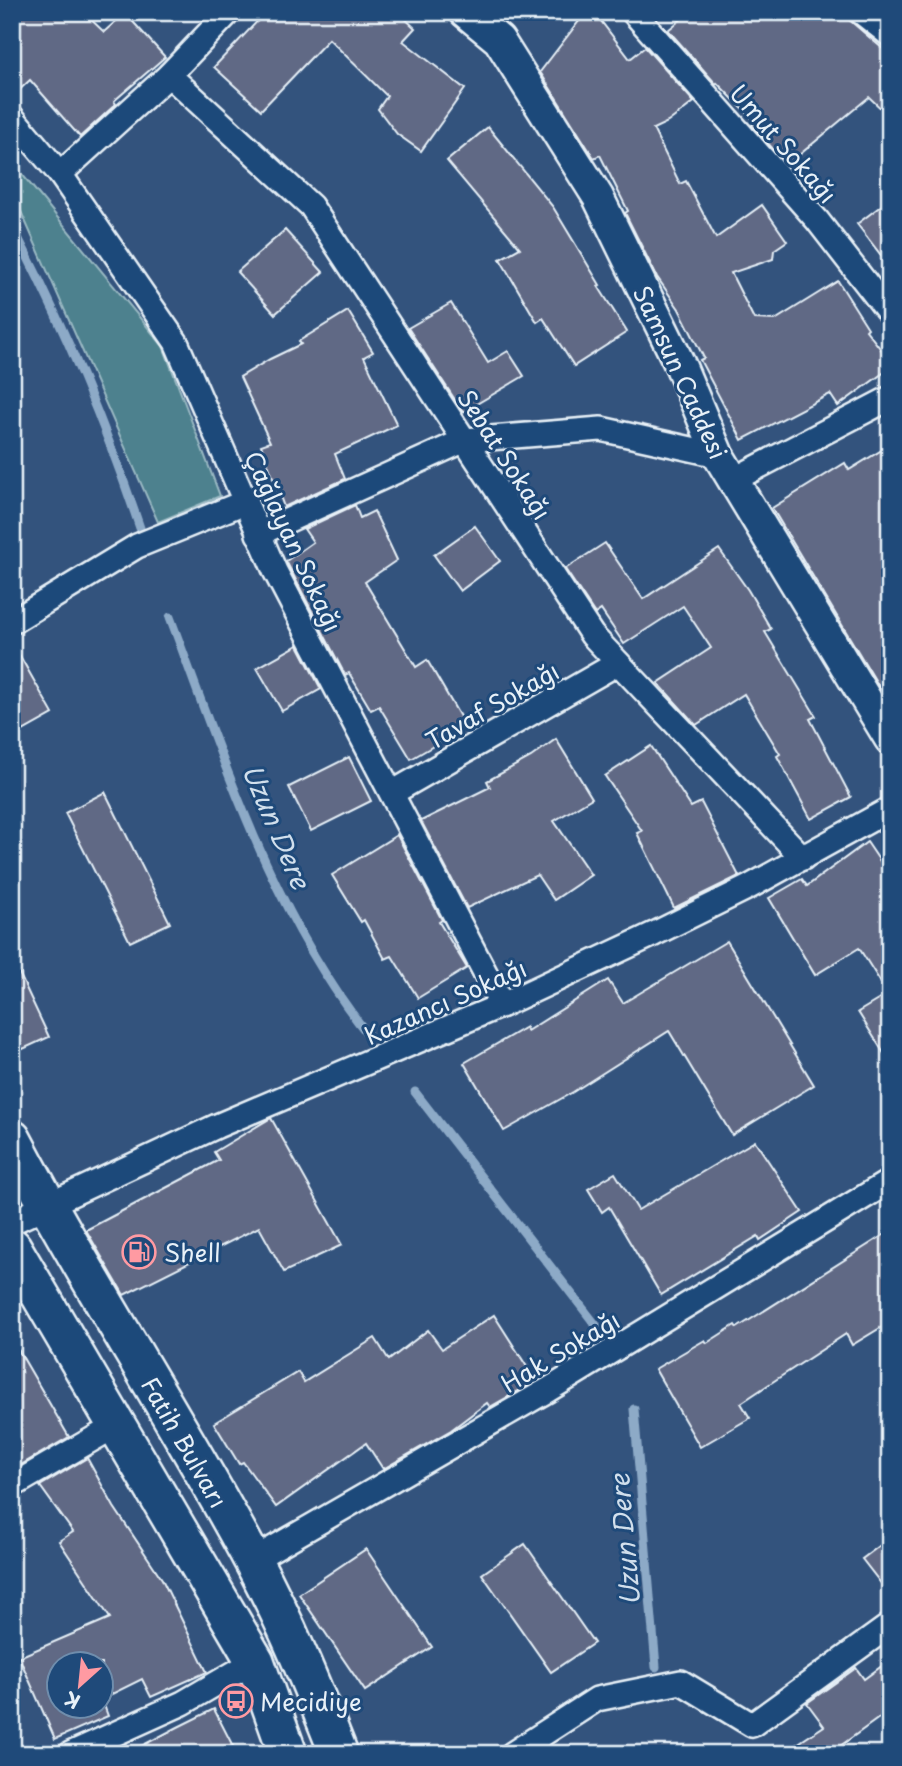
<svg xmlns="http://www.w3.org/2000/svg" width="902" height="1766" viewBox="0 0 902 1766" font-family="'Playpen Sans',sans-serif">
<style>
.green{fill:#4d818e;stroke:#9ab9c3;stroke-width:2}
.lines{fill:none;stroke-linecap:round;stroke-linejoin:round}
.stream{stroke:#8daac7;stroke-width:9}
.building{fill:#616985;stroke:#e8f1f8;stroke-width:2}
.minor-casing{stroke:#e8f1f8;stroke-width:28}
.tertiary-casing{stroke:#e8f1f8;stroke-width:35}
.primary-casing{stroke:#e8f1f8;stroke-width:42}
.minor{stroke:#1f4a7a;stroke-width:23}
.tertiary{stroke:#1f4a7a;stroke-width:30}
.primary{stroke:#1f4a7a;stroke-width:37}
.labels{text-anchor:middle;dominant-baseline:central;stroke-width:6;stroke-linejoin:round;paint-order:stroke}
.street-label{font-size:24px;fill:#e8f1f8;stroke:#1f4a7a}
.poi-label{font-size:24px;fill:#e8f1f8;stroke:#1f4a7a;text-anchor:start}
.water-label{font-size:26px;font-style:italic;fill:#d1dfec;stroke:#1f4a7a}
</style>
<rect width="100%" height="100%" fill="#33537d"/>
<filter id="ink" filterUnits="userSpaceOnUse"><feTurbulence type="fractalNoise" baseFrequency=".0143" numOctaves="2"/><feDisplacementMap in="SourceGraphic" scale="14" xChannelSelector="R" yChannelSelector="G"/><feConvolveMatrix kernelMatrix="1 2 1 2 8 2 1 2 1" color-interpolation-filters="sRGB"/></filter>
<g filter="url(#ink)">
<path class="green" d="M12,162L163,346L220,496L158,522L12,191Z"/>
<g class="lines">
<g class="stream">
<path d="M12,226C63,324 105,424 140,528"/>
<path d="M170,617C224,761 273,917 370,1037"/>
<path d="M415,1092L602,1333"/>
<path d="M634,1409L656,1667"/>
</g>
</g>
<g class="building">
<path d="M12,12H83L104,32L125,13L165,57L114,101L116,104L80,137L30,80L12,97Z"/>
<path d="M266,12H398L415,28L403,41L465,89L421,151L397,134L378,109L387,96L329,39L261,110L214,67Z"/>
<path d="M586,12H594L630,59L645,47L694,102L668,122L653,129L680,184L686,181L716,238L762,205L787,241L774,250L773,259L731,273L754,319L775,320L838,281L868,328L866,330L890,361V368L838,406L830,394L742,440L700,360L704,358L679,309L657,277L625,213L628,211L600,155L594,158L540,72Z"/>
<path d="M690,12H840L890,55V117L869,97L787,165L752,125L756,122L717,83L716,84L668,30Z"/>
<path d="M488,127L553,207L600,285L598,286L627,332L574,366L543,318L537,322L500,259L520,248L447,161Z"/>
<path d="M890,199V267L857,224Z"/>
<path d="M285,230L323,272L275,314L237,272Z"/>
<path d="M451,303L488,363L508,351L524,376L463,412L408,328Z"/>
<path d="M348,311L373,352L364,357L397,425L335,454L345,479L284,507L261,445L270,442L240,377L270,359L301,344L299,341Z"/>
<path d="M890,445V705L772,508L845,463L849,470Z"/>
<path d="M355,505L360,518L374,511L397,560L365,582L416,667L427,660L466,727L411,759L379,706L371,710L349,673L345,675L286,561L313,542L304,529Z"/>
<path d="M475,526L500,561L460,591L434,555Z"/>
<path d="M605,543L643,599L719,549L748,590L771,629L765,632L816,716L810,719L851,797L811,819L777,756L780,754L744,694L696,725L658,683L711,648L683,606L624,644L601,610L595,614L565,569Z"/>
<path d="M12,642L53,714L12,737Z"/>
<path d="M298,645L321,689L282,711L257,668Z"/>
<path d="M556,739L592,798L554,821L591,875L554,900L537,875L467,908L421,821L490,787L487,781L531,757Z"/>
<path d="M651,746L691,807L701,802L739,876L674,908L637,833L642,831L605,776Z"/>
<path d="M349,757L371,801L311,831L289,787Z"/>
<path d="M105,792L170,923L130,942L65,813Z"/>
<path d="M397,835L442,920L439,922L467,968L418,998L392,956L385,959L364,920L361,922L332,875Z"/>
<path d="M867,842L890,876V1063L858,1012L888,994L859,948L815,975L769,898L802,879L807,886Z"/>
<path d="M727,941L814,1085L732,1135L669,1031L573,1092L504,1131L464,1063L526,1027L527,1031L608,980L623,1003Z"/>
<path d="M12,958L49,1037L12,1054Z"/>
<path d="M271,1118L342,1245L284,1272L259,1227L124,1295L86,1230L219,1160L214,1152Z"/>
<path d="M755,1141L802,1212L760,1240L758,1236L661,1295L609,1207L602,1212L588,1189L615,1173L638,1210Z"/>
<path d="M890,1231V1322L852,1345L846,1334L774,1381L741,1403L750,1418L700,1447L655,1369L705,1340L707,1343L735,1325L737,1328Z"/>
<path d="M494,1315L536,1381L490,1407L487,1403L451,1430L383,1469L366,1443L276,1507L243,1462L239,1464L214,1423L298,1372L304,1382L375,1338L389,1360L428,1330L442,1349Z"/>
<path d="M12,1339L69,1437L12,1470Z"/>
<path d="M87,1458L114,1507L162,1579L207,1672L151,1697L142,1679L102,1699V1664H60V1706H102V1700L108,1716L55,1739L19,1657L110,1618L59,1541L73,1532L40,1486Z"/>
<path d="M890,1538V1595L862,1559Z"/>
<path d="M525,1544L594,1643L551,1672L482,1574Z"/>
<path d="M366,1549L432,1647L365,1691L299,1594Z"/>
<path d="M890,1660V1710L829,1754H782L824,1726L807,1703L856,1668L864,1679Z"/>
<path d="M214,1709L237,1754H126L178,1727Z"/>
</g>
<g class="lines">
<defs>
<g id="minor">
<path d="M633,12L817,220L890,314"/>
<path d="M861,12L890,35"/>
<path d="M169,75L311,206L592,635L803,858"/>
<path d="M12,117L60,174L176,342L275,571L502,1005"/>
<path d="M60,174L169,75L229,12"/>
<path d="M733,480L890,398"/>
<path d="M258,534L465,440L601,429L718,455"/>
<path d="M12,622L137,546L245,502"/>
<path d="M392,793L618,663"/>
<path d="M12,1222L217,1126L502,1005L654,934L749,887L890,809"/>
<path d="M12,1486L117,1425"/>
<path d="M253,1560L548,1390L890,1181"/>
<path d="M70,1754L183,1703L255,1661"/>
<path d="M512,1754L597,1699L681,1682L752,1725L890,1625"/>
</g>
<path id="tertiary" d="M465,12L499,40L598,197L681,367L718,455L890,739"/>
<g id="primary">
<path d="M12,1139C87,1282 176,1417 252,1559C286,1622 313,1688 339,1754"/>
<path d="M12,1247L255,1661L288,1754"/>
</g>
</defs>
<use href="#minor" class="minor-casing"/>
<use href="#tertiary" class="tertiary-casing"/>
<use href="#primary" class="primary-casing"/>
<use href="#minor" class="minor"/>
<use href="#tertiary" class="tertiary"/>
<use href="#primary" class="primary"/>
</g>
</g>
<defs>
<symbol id="fuel-ring" viewBox="-11 -11 22 22"><circle r="9.5" fill="#1f4a7a" stroke="#ff9aa2" stroke-width="1.5"/><path d="M-5.5-6h7V0h2V4h1.3V-2.5L3-4.5l.8-.8L6-3V5H2.5V1h-1V6h-7ZM-4.2-4.7v3.2H.2V-4.7Z" fill="#ff9aa2"/></symbol>
<symbol id="bus-ring" viewBox="-11 -11 22 22"><circle r="9.5" fill="#1f4a7a" stroke="#ff9aa2" stroke-width="1.5"/><path d="M-5-6H5V4H4V6H2V4H-2V6H-4V4H-5ZM-3.5-4V0h7V-4ZM-3.5 1.2v1.5H-2V1.2ZM2 1.2v1.5H3.5V1.2Z" fill="#ff9aa2"/></symbol>
</defs>
<g fill-rule="evenodd">
<use href="#fuel-ring" x="120" y="1233" width="38" height="38"/>
<use href="#bus-ring" x="217" y="1682" width="38" height="38"/>
</g>
<g class="labels">
<g class="street-label">
<text transform="translate(784 143) rotate(49)">Umut Sokağı</text>
<text transform="translate(681 372) rotate(65)">Samsun Caddesi</text>
<text transform="translate(505 454) rotate(57)">Sebat Sokağı</text>
<text transform="translate(294 541) rotate(65)">Çağlayan Sokağı</text>
<text transform="translate(492 705) rotate(-30)">Tavaf Sokağı</text>
<text transform="translate(445 1001) rotate(-24)">Kazancı Sokağı</text>
<text transform="translate(560 1351) rotate(-31)">Hak Sokağı</text>
<text transform="translate(185 1442) rotate(60)">Fatih Bulvarı</text>
</g>
<g class="poi-label">
<text x="164" y="1252">Shell</text>
<text x="260" y="1701">Mecidiye</text>
</g>
<g class="water-label">
<text transform="translate(277 826) rotate(67)">Uzun Dere</text>
<text transform="translate(624 1540) rotate(-95)">Uzun Dere</text>
</g>
</g>
<rect width="902" height="1766" fill="none" stroke="#1f4a7a" stroke-width="42"/>
<rect x="21" y="21" width="860" height="1724" fill="none" stroke="#e8f1f8" stroke-width="2.5" filter="url(#ink)"/>
<g transform="translate(80 1685) rotate(207)"><circle r="33" fill="#1f4a7a" stroke="#6f8dac" stroke-width="2"/>
<path d="M0-5L12 26L0 18L-12 26Z" fill="#ff9aa2"/>
<text y="-10" font-size="19" font-weight="bold" text-anchor="middle" fill="#e8f1f8">K</text>
</g>
</svg>
